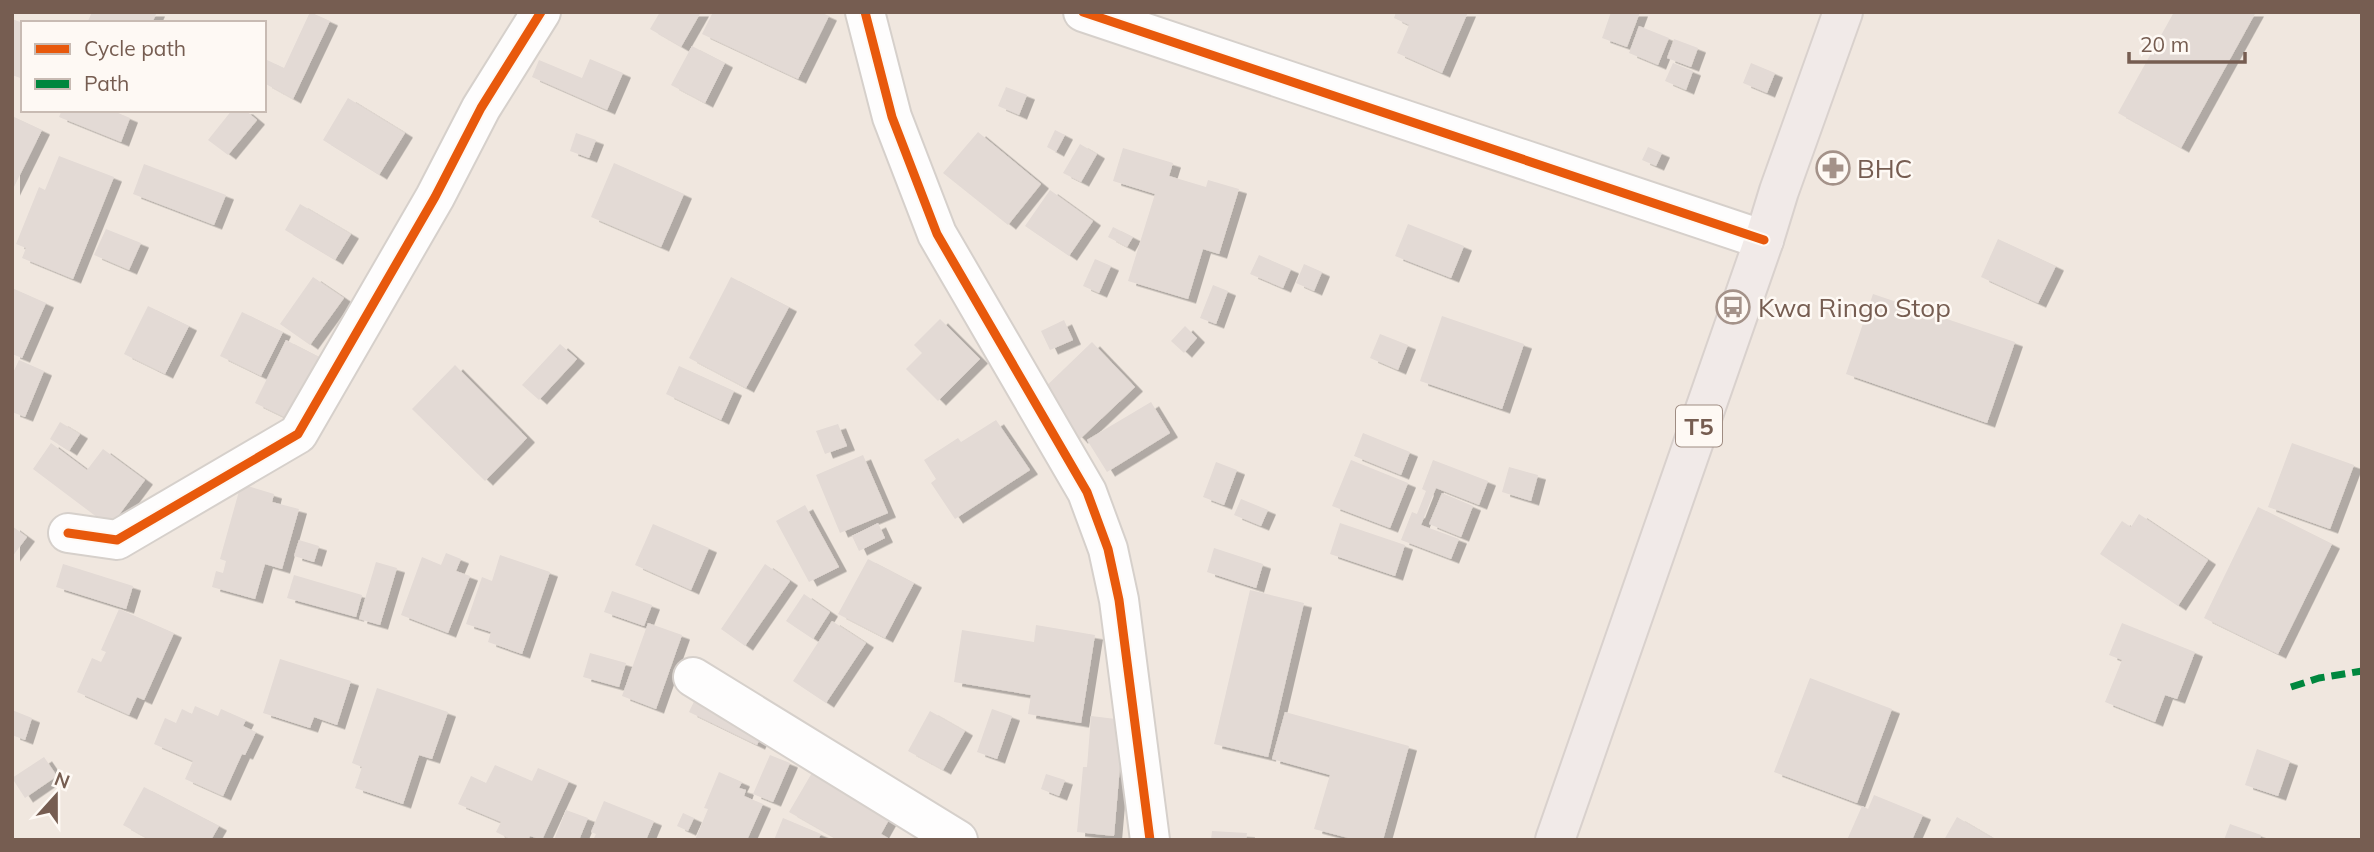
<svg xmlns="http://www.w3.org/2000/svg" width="2374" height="852" viewBox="0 0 2374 852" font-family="Mulish,sans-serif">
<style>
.residential{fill:#f0e7df;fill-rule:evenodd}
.building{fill:#e3dad5;filter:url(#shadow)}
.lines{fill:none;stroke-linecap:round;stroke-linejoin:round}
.minor-casing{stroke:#d6d0cb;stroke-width:42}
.highway-casing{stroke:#d9d1cd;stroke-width:42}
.minor{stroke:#fefdfd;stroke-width:38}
.highway{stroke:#f1eae8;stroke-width:38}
.quiet{stroke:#00873e;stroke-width:7;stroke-dasharray:14 7;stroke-linecap:butt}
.cycleway-casing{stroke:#fef9f4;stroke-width:13}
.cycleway{stroke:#e8590c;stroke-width:9}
.labels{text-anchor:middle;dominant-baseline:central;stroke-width:5;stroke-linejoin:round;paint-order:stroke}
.shield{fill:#fef9f4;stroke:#9f8c82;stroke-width:2}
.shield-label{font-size:24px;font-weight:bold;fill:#765d51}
.poi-label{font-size:26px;fill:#765d51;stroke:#fef9f4;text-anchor:start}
</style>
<defs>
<filter id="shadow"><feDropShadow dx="8" dy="4.5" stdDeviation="0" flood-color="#0004"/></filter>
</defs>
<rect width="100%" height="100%" fill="#f8f4f0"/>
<path class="residential" d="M12,12H2362V840H12ZM23,23H264V110H23Z"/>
<g class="building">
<path d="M92,12H157L152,23H92L88,21Z"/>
<path d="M310,12L330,21L293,99L264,83V67L267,60L284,68Z"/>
<path d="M660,12H701L681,47L650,29Z"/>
<path d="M713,12H820L829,16L798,79L702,34Z"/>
<path d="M1396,12H1468L1442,73L1397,53L1409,25L1394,18Z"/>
<path d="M1611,12H1640L1627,47L1602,38Z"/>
<path d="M2174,12H2256L2181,148L2118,113Z"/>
<path d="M12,19L23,23V79L12,75Z"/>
<path d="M1639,26L1669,38L1658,65L1629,53Z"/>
<path d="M1674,39L1698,48L1691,67L1667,58Z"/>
<path d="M692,46L725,63L705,103L671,85Z"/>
<path d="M590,59L623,73L607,110L532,77L539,60L582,78Z"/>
<path d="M1673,63L1693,71L1686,90L1665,81Z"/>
<path d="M1751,63L1775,73L1767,93L1743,83Z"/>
<path d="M1006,87L1027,95L1019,115L998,106Z"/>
<path d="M348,98L405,133L379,175L323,140Z"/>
<path d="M62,110H111L130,118L121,142L59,117Z"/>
<path d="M232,110H245L257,120L228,155L208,140Z"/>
<path d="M12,116L42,130L12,191Z"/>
<path d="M1055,130L1065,135L1056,152L1047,147Z"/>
<path d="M978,132L1041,184L1008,225L943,173Z"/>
<path d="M576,133L596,140L589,158L570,151Z"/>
<path d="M1080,144L1097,154L1081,182L1063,173Z"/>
<path d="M1648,147L1662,153L1656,166L1642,160Z"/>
<path d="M1123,148L1173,163L1169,176L1206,187L1208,180L1239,189L1219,254L1203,249L1188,299L1128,281L1155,194L1113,181Z"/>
<path d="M59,156L114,177L73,279L22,258L26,248L16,244L39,187L45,190Z"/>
<path d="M614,163L684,194L661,247L591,217Z"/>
<path d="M144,164L226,195L214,225L133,194Z"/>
<path d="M1050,190L1093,221L1069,256L1025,226Z"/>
<path d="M300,204L351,234L335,260L285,230Z"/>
<path d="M1408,224L1464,246L1451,278L1395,256Z"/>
<path d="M1113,227L1133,237L1127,247L1108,237Z"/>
<path d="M106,229L141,243L129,270L94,255Z"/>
<path d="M1998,239L2056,266L2038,303L1981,277Z"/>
<path d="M1259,255L1291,269L1283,288L1250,274Z"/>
<path d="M1095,259L1111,266L1099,293L1083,286Z"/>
<path d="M1304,264L1322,272L1314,291L1296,283Z"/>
<path d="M313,277L344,298L310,345L280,324Z"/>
<path d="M731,277L789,307L746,388L689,358Z"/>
<path d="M1213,285L1228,291L1216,324L1200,318Z"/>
<path d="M12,288L46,303L22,358L12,354Z"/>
<path d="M1873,294L2015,342L1987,423L1846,374Z"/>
<path d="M148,306L189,326L165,374L124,354Z"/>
<path d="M242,312L283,332L261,376L220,356Z"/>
<path d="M1442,316L1524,344L1502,409L1420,381Z"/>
<path d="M940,319L980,359L938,401L906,369L922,353L914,345Z"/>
<path d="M1064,320L1073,340L1050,350L1041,331Z"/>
<path d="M1185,326L1197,338L1184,353L1171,341Z"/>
<path d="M1380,334L1408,345L1398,370L1370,358Z"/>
<path d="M286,340L319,357L288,419L255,403Z"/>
<path d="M1092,342L1135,387L1080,439L1038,394Z"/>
<path d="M560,344L577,359L539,400L522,385Z"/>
<path d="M19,360L44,371L25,417L12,412V375Z"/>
<path d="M455,365L527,438L485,481L412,409Z"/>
<path d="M679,366L734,391L721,420L666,394Z"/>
<path d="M1151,402L1170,433L1107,472L1087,440Z"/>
<path d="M996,420L1030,470L955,519L931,483L936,479L924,460L958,438L961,442Z"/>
<path d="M60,422L80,434L69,451L50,439Z"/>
<path d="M838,424L847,446L825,454L816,431Z"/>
<path d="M1363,433L1410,452L1401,475L1354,456Z"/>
<path d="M51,443L87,470L103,449L145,480L110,527L33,469Z"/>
<path d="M2292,443L2354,465L2330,529L2268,507Z"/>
<path d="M863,455L888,513L840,533L816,475Z"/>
<path d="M1351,460L1408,483L1390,528L1332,506Z"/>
<path d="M1433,460L1488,481L1479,505L1436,488L1421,525L1459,539L1451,559L1401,540L1412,512L1417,514L1426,491L1422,489Z"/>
<path d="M1216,462L1237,470L1224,505L1203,497Z"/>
<path d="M1509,467L1538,475L1531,501L1502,492Z"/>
<path d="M241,484L274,494L272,502L299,509L282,569L265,564L255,599L212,587L216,571L223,573L226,561L220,559Z"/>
<path d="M1442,493L1473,506L1461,537L1429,524Z"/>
<path d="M1241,499L1268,510L1261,526L1234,515Z"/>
<path d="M805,505L839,567L809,582L776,521Z"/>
<path d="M2258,507L2332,544L2278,654L2204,618Z"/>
<path d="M2139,514L2208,560L2178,606L2100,554L2122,521L2131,527Z"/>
<path d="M878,523L885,538L859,551L852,536Z"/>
<path d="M1340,523L1405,545L1395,576L1330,554Z"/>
<path d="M653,524L709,548L691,590L635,565Z"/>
<path d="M12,526L27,537L12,557Z"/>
<path d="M299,540L319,546L314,562L294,556Z"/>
<path d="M1214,548L1263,564L1256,588L1207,572Z"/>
<path d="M446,553L461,559L456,571L470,576L448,633L401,615L422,557L441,565Z"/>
<path d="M500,555L550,572L522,654L488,642L491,632L466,624L482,577L492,581Z"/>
<path d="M868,559L914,583L885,638L838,614Z"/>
<path d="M376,562L397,568L380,625L359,619Z"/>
<path d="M63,564L133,586L126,609L56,587Z"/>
<path d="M765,564L790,581L745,646L721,629Z"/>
<path d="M294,575L362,595L356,617L287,598Z"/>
<path d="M1250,590L1304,603L1268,757L1214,744Z"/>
<path d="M612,591L652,605L644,626L604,612Z"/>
<path d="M804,594L830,612L813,639L786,621Z"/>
<path d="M119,609L174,633L144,700L137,697L129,715L77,692L92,658L101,662L106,652L101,650Z"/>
<path d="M832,621L866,643L826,703L793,681Z"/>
<path d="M648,623L682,635L656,709L622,696Z"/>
<path d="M2122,623L2195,652L2177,699L2165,695L2155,722L2105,702L2122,660L2109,655Z"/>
<path d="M1036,625L1095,635L1081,723L1028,714L1031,695L954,682L962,630L1034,642Z"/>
<path d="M590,653L626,663L619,687L583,677Z"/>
<path d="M280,659L351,681L337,725L314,717L310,728L263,713Z"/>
<path d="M1810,678L1892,709L1857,803L1774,772Z"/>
<path d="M377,688L448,712L432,759L419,755L403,804L355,788L362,767L352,763Z"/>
<path d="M698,693L767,725L757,745L689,712Z"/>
<path d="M195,706L218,716L221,709L246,720L243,726L256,732L245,755L242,754L223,796L185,779L193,761L154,744L165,718L176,723L182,709L192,714Z"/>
<path d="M992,709L1012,716L997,759L977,752Z"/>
<path d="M12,710L32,718L25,740L12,735Z"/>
<path d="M930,711L965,731L943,770L908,751Z"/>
<path d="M1285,712L1409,746L1383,840H1356L1314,829L1330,775L1272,759Z"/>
<path d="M1091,716L1124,720L1114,836L1077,832L1083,767H1087Z"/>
<path d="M2257,749L2290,761L2278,796L2245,785Z"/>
<path d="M770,755L790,763L773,802L753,794Z"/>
<path d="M44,757L57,776L25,798L12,778Z"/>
<path d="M495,765L532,781L538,768L569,781L542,840L530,836L528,840H512L496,832L501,822L458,804L471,776L486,783Z"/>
<path d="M816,766L894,811L881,834L888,838L887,840H838L789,812Z"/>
<path d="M719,772L742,782L739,788L746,790L744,796L763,804L747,840H695L708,809L704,808Z"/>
<path d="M1046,774L1065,780L1059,796L1041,789Z"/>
<path d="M144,787L219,826L211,840H150L123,825Z"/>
<path d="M1874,795L1923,815L1912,840H1847L1862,806L1868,809Z"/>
<path d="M604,801L654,821L646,840H593L596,834L591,832Z"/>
<path d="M566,810L588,818L579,840H554Z"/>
<path d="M683,813L694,818L688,831L677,826Z"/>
<path d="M1957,817L1996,840H1944Z"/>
<path d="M783,818L821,834L818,840H774Z"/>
<path d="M2230,824L2261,835L2260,840H2224Z"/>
<path d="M1212,831L1247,833L1246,840H1211Z"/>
</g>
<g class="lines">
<defs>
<g id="minor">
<path d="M865,12L892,117L937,234L1087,492L1108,549L1119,600L1150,840"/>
<path d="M1083,12L1764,240"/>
<path d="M68,533L117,540L298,434L435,197L481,108L541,12"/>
<path d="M693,677L958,840"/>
</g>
<path id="highway" d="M1555,840L1764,240L1779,191L1843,12"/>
</defs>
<use href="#minor" class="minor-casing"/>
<use href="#highway" class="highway-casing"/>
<use href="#minor" class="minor"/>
<use href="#highway" class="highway"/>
<path class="quiet" d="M2291,687L2319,678L2362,671"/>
<defs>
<g id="cycleway">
<path d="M865,12L892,117L937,234L1087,492L1108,549L1119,600L1150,840"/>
<path d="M1083,12L1764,240"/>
<path d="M68,533L117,540L298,434L435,197L481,108L541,12"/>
</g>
</defs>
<use href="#cycleway" class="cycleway-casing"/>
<use href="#cycleway" class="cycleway"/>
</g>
<defs>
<symbol id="pharmacy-ring" viewBox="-11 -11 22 22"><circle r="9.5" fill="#fef9f4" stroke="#a49289" stroke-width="1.5"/><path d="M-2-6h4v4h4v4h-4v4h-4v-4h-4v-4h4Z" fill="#a49289"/></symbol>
<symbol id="bus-ring" viewBox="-11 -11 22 22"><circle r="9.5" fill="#fef9f4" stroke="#a49289" stroke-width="1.5"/><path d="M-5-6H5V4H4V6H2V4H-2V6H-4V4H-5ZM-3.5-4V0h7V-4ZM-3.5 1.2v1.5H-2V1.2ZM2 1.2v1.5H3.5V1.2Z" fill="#a49289"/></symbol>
</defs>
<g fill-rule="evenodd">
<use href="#pharmacy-ring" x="1814" y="149" width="38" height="38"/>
<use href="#bus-ring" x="1714" y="288" width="38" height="38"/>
</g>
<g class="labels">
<rect class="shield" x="1676" y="405.5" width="46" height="41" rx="5"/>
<g class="shield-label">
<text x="1699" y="426">T5</text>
</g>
<g class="poi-label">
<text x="1857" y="168">BHC</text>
<text x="1758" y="307">Kwa Ringo Stop</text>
</g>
</g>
<rect width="2374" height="852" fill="none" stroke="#765d51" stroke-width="28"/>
<rect x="21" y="21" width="245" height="91" fill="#fef9f4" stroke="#c8bbb3" stroke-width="2"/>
<rect x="35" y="44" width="35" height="10" fill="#e8590c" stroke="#c8bbb3" stroke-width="2"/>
<text x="84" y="56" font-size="21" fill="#765d51">Cycle path</text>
<rect x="35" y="79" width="35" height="10" fill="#00873e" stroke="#c8bbb3" stroke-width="2"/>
<text x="84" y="91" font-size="21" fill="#765d51">Path</text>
<g transform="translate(56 796) rotate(21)" stroke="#fef9f4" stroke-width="5" paint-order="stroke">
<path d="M0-5L12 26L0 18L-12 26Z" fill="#765d51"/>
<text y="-10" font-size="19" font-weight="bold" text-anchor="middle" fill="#765d51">N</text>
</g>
<path d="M2129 52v10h116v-10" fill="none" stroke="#765d51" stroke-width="3.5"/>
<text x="2140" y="52" font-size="21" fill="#765d51" stroke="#fef9f4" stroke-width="5" paint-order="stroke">20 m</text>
</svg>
